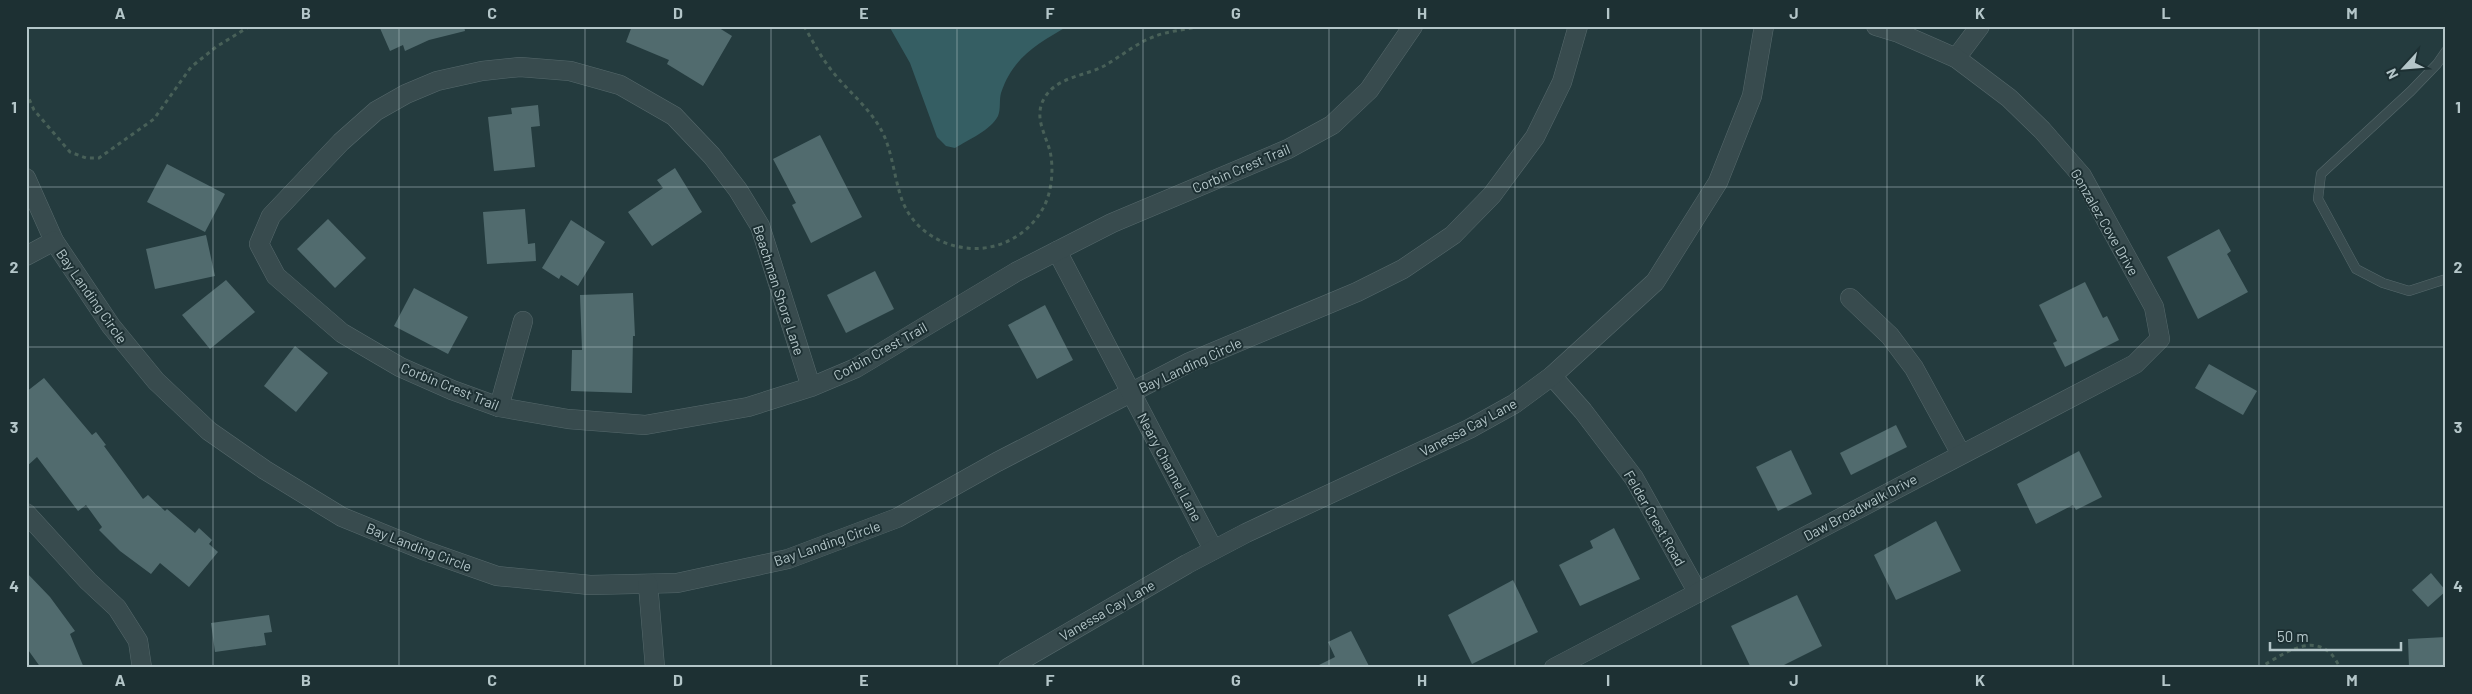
<svg xmlns="http://www.w3.org/2000/svg" width="2472" height="694" viewBox="0 0 2472 694" font-family="Barlow,sans-serif">
<style>
.water{fill:#355e63}
.building{fill:#516b6e}
.lines{fill:none;stroke-linecap:round;stroke-linejoin:round}
.service-casing{stroke:#56696c;stroke-width:10}
.minor-casing{stroke:#56696c;stroke-width:20}
.path{stroke:#486058;stroke-width:3;stroke-dasharray:4 4;stroke-linecap:butt}
.service{stroke:#384b4e;stroke-width:9}
.minor{stroke:#384b4e;stroke-width:19}
.grid{fill:none;stroke:#b4c6c9;stroke-width:1;stroke-opacity:0.55}
.labels{text-anchor:middle;dominant-baseline:central;stroke-width:4;stroke-linejoin:round;paint-order:stroke}
.street-label{font-size:14px;fill:#b4c6c9;stroke:#1d3033}
.neatline{fill:none;stroke:#b4c6c9;stroke-width:2}
.grid-label{font-size:16px;text-anchor:middle;font-weight:bold;fill:#b4c6c9}
</style>
<rect width="100%" height="100%" fill="#243b3e"/>
<path class="water" d="M889,26H1068C1037,44 1013,57 1001,93C999,100 1001,109 998,116C991,130 968,140 955,148L946,146L937,137L910,63Z"/>
<g class="building">
<path d="M379,26H464L465,31L429,40L405,51L403,45L390,51Z"/>
<path d="M632,26H716L732,36L703,86L667,64L669,60L626,42Z"/>
<path d="M538,105L540,126L531,127L535,167L494,171L488,117L512,114L511,108Z"/>
<path d="M820,135L862,217L811,243L792,205L796,203L773,159Z"/>
<path d="M167,164L225,194L205,232L147,202Z"/>
<path d="M675,168L702,212L652,246L628,212L663,188L657,180Z"/>
<path d="M525,209L528,244L535,243L536,261L487,264L483,212Z"/>
<path d="M328,219L366,258L335,288L297,249Z"/>
<path d="M571,220L605,242L578,286L561,275L559,279L542,268Z"/>
<path d="M2219,229L2231,251L2227,254L2248,292L2198,319L2167,257Z"/>
<path d="M206,235L215,276L155,289L146,249Z"/>
<path d="M875,271L894,309L846,333L827,295Z"/>
<path d="M226,280L255,312L210,349L182,315Z"/>
<path d="M2085,282L2103,318L2107,316L2119,340L2065,367L2053,343L2057,341L2039,305Z"/>
<path d="M414,288L468,317L448,354L394,326Z"/>
<path d="M633,293L635,336H633L632,393L571,391L572,350H582L580,295Z"/>
<path d="M1045,305L1073,360L1037,379L1008,325Z"/>
<path d="M295,346L328,373L296,412L264,386Z"/>
<path d="M2209,364L2257,391L2243,415L2195,388Z"/>
<path d="M44,378L92,435L96,432L106,445L104,446L143,499L148,495L165,511L167,509L195,533L199,528L212,540L209,544L218,552L189,587L160,563L151,574L120,551L99,530L102,527L86,505L78,511L37,457L26,467V392Z"/>
<path d="M1896,425L1907,447L1851,475L1840,453Z"/>
<path d="M1791,450L1812,494L1778,511L1756,467Z"/>
<path d="M2079,451L2102,497L2076,510L2073,505L2036,524L2017,484Z"/>
<path d="M1936,521L1961,571L1896,600L1874,555Z"/>
<path d="M1614,528L1640,579L1580,606L1559,565L1593,548L1590,541Z"/>
<path d="M26,572L50,597L75,631L70,634L84,668H41L26,647Z"/>
<path d="M2431,573L2446,591L2428,607L2412,590Z"/>
<path d="M1513,580L1538,632L1472,664L1448,615Z"/>
<path d="M1797,595L1822,646L1778,668H1751L1731,626Z"/>
<path d="M269,615L272,632L264,633L266,645L215,652L211,623Z"/>
<path d="M1351,631L1370,668H1313L1335,657L1328,642Z"/>
<path d="M2446,637V668H2409L2408,639Z"/>
</g>
<g class="lines">
<defs>
<path id="service" d="M2446,51L2437,64L2411,91L2321,174L2318,199L2356,269L2383,283L2409,291L2446,279"/>
<g id="minor">
<path d="M1956,58L1980,26"/>
<path d="M26,178L54,241L111,326L156,381L209,431L265,470L342,517L423,550L497,576L590,585L677,583L788,559L897,518L997,462L1190,362L1357,292L1403,269L1453,235L1492,195L1535,137L1562,82L1578,26"/>
<path d="M1057,251L1213,549"/>
<path d="M26,256L54,241"/>
<path d="M1850,298L1890,336L1914,368L1961,454"/>
<path d="M1552,376L1583,411L1634,478L1698,593"/>
<path d="M811,387L760,226L738,190L712,156L674,116L620,85L570,71L520,67L482,71L437,81L406,94L376,111L341,142L271,216L259,244L276,276L342,333L400,367L452,390L499,407L568,419L645,425L748,407L811,387L856,368L1016,272L1112,223L1288,149L1332,125L1369,90L1413,26"/>
<path d="M499,407L523,321"/>
<path d="M26,513L88,581L117,608L138,641L142,668"/>
<path d="M648,584L655,668"/>
<path d="M1008,668L1187,564L1246,533L1469,429L1514,404L1552,376L1655,282L1718,182L1752,96L1764,26"/>
<path d="M1554,668L2135,364L2160,339L2154,307L2082,176L2042,130L2009,98L1956,58L1899,33L1876,26"/>
</g>
</defs>
<use href="#service" class="service-casing"/>
<use href="#minor" class="minor-casing"/>
<g class="path">
<path d="M804,26C813,42 821,57 832,71C847,90 866,105 879,126C892,147 893,173 901,197C912,232 949,252 984,248C1008,245 1030,231 1042,210C1052,194 1054,169 1050,151C1045,133 1033,116 1045,97C1057,77 1085,76 1104,66C1120,57 1135,44 1153,37C1167,31 1185,30 1201,26"/>
<path d="M26,92L34,110L70,152L86,158H99L154,119L191,67L216,47L250,26"/>
<path d="M2259,668C2279,657 2308,634 2329,652C2334,656 2337,663 2341,668"/>
</g>
<use href="#service" class="service"/>
<use href="#minor" class="minor"/>
</g>
<path class="grid" d="M213,26V668M399,26V668M585,26V668M771,26V668M957,26V668M1143,26V668M1329,26V668M1515,26V668M1701,26V668M1887,26V668M2073,26V668M2259,26V668M26,187H2446M26,347H2446M26,507H2446"/>
<g class="labels">
<g class="street-label">
<text transform="translate(1241 168) rotate(-23)">Corbin Crest Trail</text>
<text transform="translate(2105 222) rotate(60)">Gonzalez Cove Drive</text>
<text transform="translate(779 290) rotate(72)">Beachman Shore Lane</text>
<text transform="translate(92 296) rotate(55)">Bay Landing Circle</text>
<text transform="translate(880 351) rotate(-29)">Corbin Crest Trail</text>
<text transform="translate(1190 365) rotate(-25)">Bay Landing Circle</text>
<text transform="translate(450 386) rotate(22)">Corbin Crest Trail</text>
<text transform="translate(1468 427) rotate(-28)">Vanessa Cay Lane</text>
<text transform="translate(1170 467) rotate(62)">Neary Channel Lane</text>
<text transform="translate(1860 507) rotate(-28)">Daw Broadwalk Drive</text>
<text transform="translate(1655 518) rotate(60)">Felder Crest Road</text>
<text transform="translate(827 543) rotate(-19)">Bay Landing Circle</text>
<text transform="translate(419 547) rotate(21)">Bay Landing Circle</text>
<text transform="translate(1107 610) rotate(-30)">Vanessa Cay Lane</text>
</g>
</g>
<rect width="2472" height="694" fill="none" stroke="#1d3033" stroke-width="55"/>
<g transform="translate(2404 68) rotate(244)" stroke="#1d3033" stroke-width="4" paint-order="stroke">
<path d="M0-4L9 19L0 12L-9 19Z" fill="#b4c6c9"/>
<text y="-8" font-size="14" font-weight="bold" text-anchor="middle" fill="#b4c6c9">N</text>
</g>
<path d="M2270 642v8h131v-8" fill="none" stroke="#b4c6c9" stroke-width="2.5"/>
<text x="2277" y="642" font-size="15" fill="#b4c6c9" stroke="#1d3033" stroke-width="4" paint-order="stroke">50 m</text>
<rect x="28" y="28" width="2416" height="638" class="neatline"/>
<g class="grid-label">
<text x="120" y="19">A</text>
<text x="306" y="19">B</text>
<text x="492" y="19">C</text>
<text x="678" y="19">D</text>
<text x="864" y="19">E</text>
<text x="1050" y="19">F</text>
<text x="1236" y="19">G</text>
<text x="1422" y="19">H</text>
<text x="1608" y="19">I</text>
<text x="1794" y="19">J</text>
<text x="1980" y="19">K</text>
<text x="2166" y="19">L</text>
<text x="2352" y="19">M</text>
<text x="14" y="113">1</text>
<text x="2458" y="113">1</text>
<text x="14" y="273">2</text>
<text x="2458" y="273">2</text>
<text x="14" y="433">3</text>
<text x="2458" y="433">3</text>
<text x="14" y="592">4</text>
<text x="2458" y="592">4</text>
<text x="120" y="686">A</text>
<text x="306" y="686">B</text>
<text x="492" y="686">C</text>
<text x="678" y="686">D</text>
<text x="864" y="686">E</text>
<text x="1050" y="686">F</text>
<text x="1236" y="686">G</text>
<text x="1422" y="686">H</text>
<text x="1608" y="686">I</text>
<text x="1794" y="686">J</text>
<text x="1980" y="686">K</text>
<text x="2166" y="686">L</text>
<text x="2352" y="686">M</text>
</g>
</svg>
